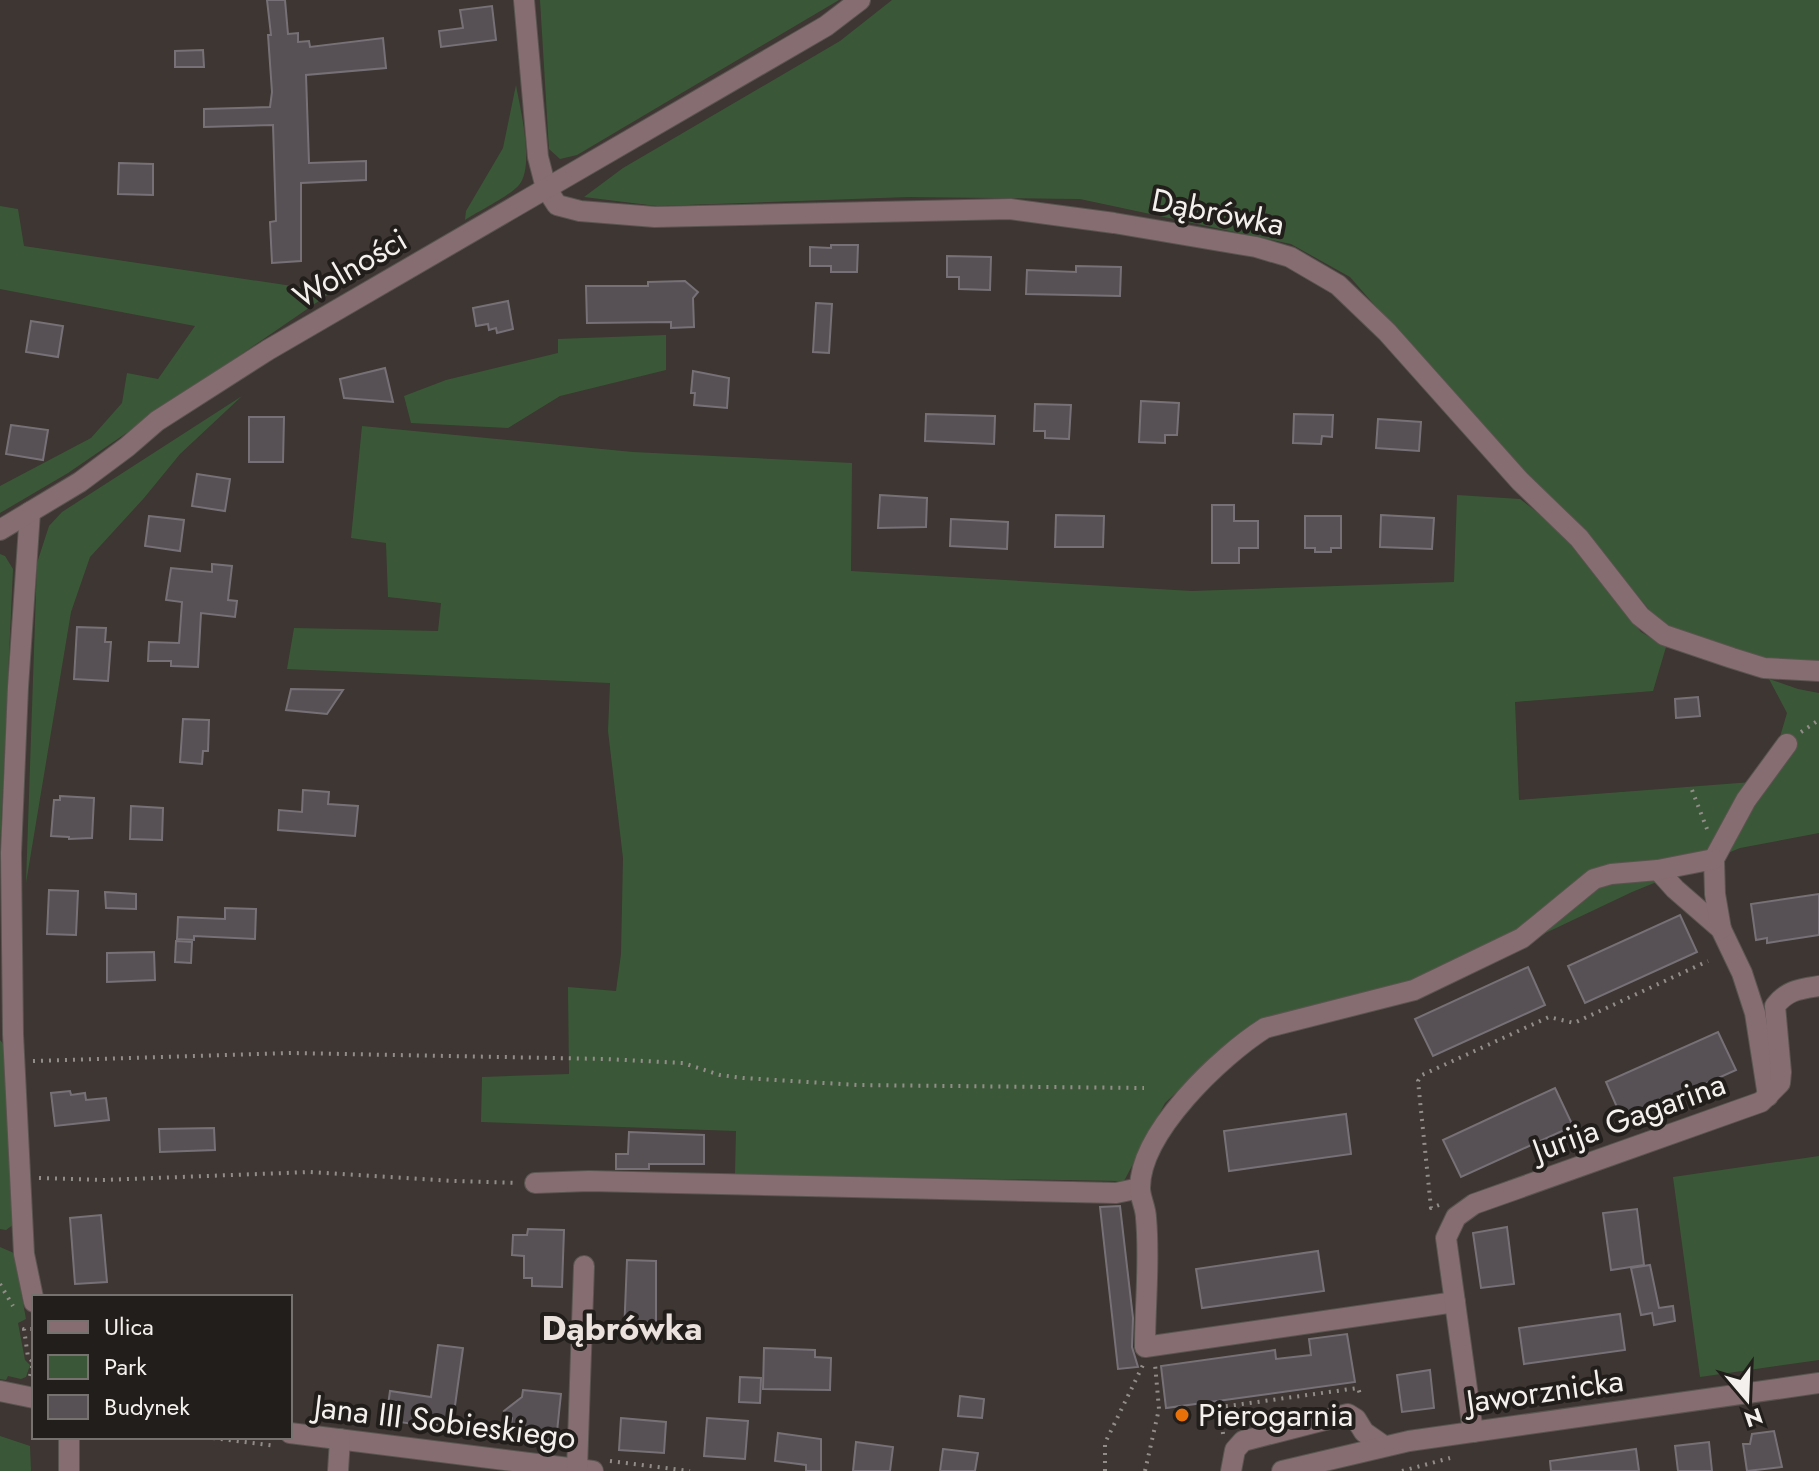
<svg xmlns="http://www.w3.org/2000/svg" width="1819" height="1471" viewBox="0 0 1819 1471" font-family="Jost,sans-serif">
<style>
.green{fill:#3a5837}
.building{fill:#575156;stroke:#777177;stroke-width:2}
.lines{fill:none;stroke-linecap:round;stroke-linejoin:round}
.minor-casing{stroke:#5a5450;stroke-width:22}
.path{stroke:#938d8a;stroke-width:4;stroke-dasharray:2 6;stroke-linecap:butt}
.minor{stroke:#866d71;stroke-width:20}
.food-dot{fill:#e8710a;stroke:#211e1c;stroke-width:3}
.labels{text-anchor:middle;dominant-baseline:central;stroke-width:8;stroke-linejoin:round;paint-order:stroke}
.street-label{font-size:32px;fill:#f4f0ed;stroke:#211e1c}
.poi-label{font-size:32px;fill:#f4f0ed;stroke:#211e1c;text-anchor:start}
.neighbourhood-label{font-size:34px;font-weight:bold;fill:#ebe2dd;stroke:#211e1c}
</style>
<rect width="100%" height="100%" fill="#3d3632"/>
<g class="green">
<path d="M540,0H839L577,155L560,159L549,149Z"/>
<path d="M892,0H1819V673L1687,636L1656,618L1605,556L1468,412L1350,277L1291,244L1080,199L908,197L657,206L584,197L623,168L840,41Z"/>
<path d="M516,85C520,108 535,166 519,185C511,195 477,212 465,220L466,211L503,148Z"/>
<path d="M0,206L18,209L24,246L332,292L68,473L0,513V486L91,438L122,403L127,373L158,379L195,326L0,289Z"/>
<path d="M666,335V370L560,396L508,428L411,423L404,396L446,380L558,353V339Z"/>
<path d="M242,396L180,454L144,498L90,557L71,612L26,883L37,563L49,526L62,512Z"/>
<path d="M362,426L633,452L852,463L851,571L1192,591L1454,582L1457,495L1520,499L1559,529L1641,632L1666,647L1653,691L1515,702L1519,800L1752,782L1777,747L1787,713L1769,679L1798,689L1819,693V833L1740,848L1632,892L1535,938L1391,990L1278,1014L1239,1034L1165,1103L1124,1181L735,1175L736,1131L481,1122L482,1077L569,1074L568,987L616,991L621,954L623,858L608,731L610,683L287,669L294,628L438,631L441,603L388,597L386,543L351,538Z"/>
<path d="M0,554L5,556L13,569L0,849Z"/>
<path d="M0,1040L4,1045L14,1224L6,1230L0,1229Z"/>
<path d="M1819,1156V1360L1700,1377L1673,1177Z"/>
<path d="M0,1247L14,1253L26,1319L18,1323L25,1360L30,1365L26,1377L21,1379L8,1376L6,1380L0,1379Z"/>
<path d="M0,1436L30,1446L31,1471H0Z"/>
</g>
<g class="building">
<path d="M267,0H285L288,34L298,33V42L309,41L310,47L383,38L386,68L306,75L309,163L366,161V180L301,183V261L272,263L270,222L276,221L273,125L204,127V109L270,107L272,92L268,35H271Z"/>
<path d="M492,6L496,40L441,47L439,31L463,28L460,10Z"/>
<path d="M203,50L204,67H175V51Z"/>
<path d="M119,163L153,164V195L118,194Z"/>
<path d="M831,245H858L857,272H831V266H810V247L831,248Z"/>
<path d="M947,256L991,257L990,290L959,289V277H947Z"/>
<path d="M1076,266L1121,267L1120,296L1026,294L1027,270L1076,272Z"/>
<path d="M685,281L698,292L693,298L694,327L671,328V322L587,323L586,286H648V282Z"/>
<path d="M508,301L513,329L497,333L496,328L489,330L488,324L476,326L473,308Z"/>
<path d="M816,303L832,304L829,353L813,352Z"/>
<path d="M31,321L63,326L58,357L26,352Z"/>
<path d="M385,368L393,402L344,398L340,379Z"/>
<path d="M693,371L729,378L727,408L694,405L695,393H691Z"/>
<path d="M1141,401L1179,403L1177,435H1165V443L1139,442Z"/>
<path d="M1035,404L1071,405L1069,439L1045,438V431H1034Z"/>
<path d="M926,414L995,416L994,444L925,441Z"/>
<path d="M1294,414L1333,415L1332,437L1322,436L1321,444L1293,443Z"/>
<path d="M249,417H284L283,462H249Z"/>
<path d="M1378,419L1421,422L1419,451L1376,448Z"/>
<path d="M11,425L48,430L43,460L6,454Z"/>
<path d="M197,474L230,479L225,511L192,506Z"/>
<path d="M880,495L927,498L926,527L878,528Z"/>
<path d="M1212,505H1234V521H1258V548H1239V563H1212Z"/>
<path d="M1056,515L1104,516L1103,547H1055Z"/>
<path d="M1381,515L1434,518L1432,549L1380,547Z"/>
<path d="M149,516L184,520L180,551L145,546Z"/>
<path d="M1305,516H1341V548H1331V552H1315V548H1305Z"/>
<path d="M951,519L1008,522L1007,549L950,546Z"/>
<path d="M212,564L232,566L228,600L237,601L235,617L201,613L198,667L171,666V661H148L149,642L179,643L182,602L166,600L171,568L212,572Z"/>
<path d="M77,627L106,628L105,642H111L108,681L74,679Z"/>
<path d="M291,689L343,690L327,714L286,710Z"/>
<path d="M1698,697L1700,716L1676,718L1675,699Z"/>
<path d="M183,719L209,720L208,751H203L202,764L180,762Z"/>
<path d="M303,790L329,792L328,804L358,806L355,836L278,830L279,810L302,812Z"/>
<path d="M60,796L94,798L92,838L69,839V837L51,836L54,800H60Z"/>
<path d="M131,806L163,808L162,840L130,839Z"/>
<path d="M49,890L78,891L76,935L47,934Z"/>
<path d="M105,892L136,894V909L106,908Z"/>
<path d="M1819,894V935L1767,943V938L1756,940L1751,904Z"/>
<path d="M225,908L256,909L255,939L194,936V940L177,939L178,917L225,919Z"/>
<path d="M1680,915L1697,952L1585,1003L1568,966Z"/>
<path d="M176,941L192,942L191,963L175,962Z"/>
<path d="M154,952L155,980L107,982V953Z"/>
<path d="M1528,967L1545,1005L1433,1056L1415,1019Z"/>
<path d="M1718,1032L1736,1070L1623,1121L1606,1082Z"/>
<path d="M1555,1088L1573,1126L1461,1177L1443,1140Z"/>
<path d="M70,1091L71,1095L85,1093L86,1100L106,1098L109,1120L55,1126L51,1093Z"/>
<path d="M1346,1114L1351,1154L1229,1171L1224,1131Z"/>
<path d="M214,1128L215,1150L160,1152L159,1129Z"/>
<path d="M629,1132L704,1135V1164H649V1169H616V1154H628Z"/>
<path d="M1120,1206L1133,1318L1132,1347L1138,1367L1118,1369L1100,1207Z"/>
<path d="M1637,1209L1644,1265L1611,1270L1603,1213Z"/>
<path d="M101,1215L107,1282L75,1284L70,1218Z"/>
<path d="M1507,1227L1514,1284L1481,1288L1473,1233Z"/>
<path d="M528,1229L564,1230L562,1287L532,1286V1278H524V1256L512,1255L513,1235H527Z"/>
<path d="M1318,1251L1324,1291L1202,1308L1196,1269Z"/>
<path d="M627,1260L656,1261V1335L624,1334Z"/>
<path d="M1650,1265L1659,1308L1673,1306L1675,1321L1654,1325L1652,1313L1641,1315L1631,1268Z"/>
<path d="M1620,1314L1625,1350L1524,1364L1519,1328Z"/>
<path d="M1347,1334L1355,1382L1166,1408L1161,1366L1275,1350L1276,1359L1311,1355L1309,1339Z"/>
<path d="M438,1345L463,1348L452,1427L434,1424L433,1427L386,1420L390,1391L431,1397Z"/>
<path d="M764,1348L815,1350V1357L831,1358L830,1390L763,1389Z"/>
<path d="M1430,1370L1434,1408L1402,1412L1397,1375Z"/>
<path d="M740,1377L761,1378L760,1403L739,1402Z"/>
<path d="M523,1390L561,1394L556,1441L510,1435L512,1418L504,1411L522,1397Z"/>
<path d="M960,1396L984,1399L982,1418L958,1416Z"/>
<path d="M621,1418L666,1422L664,1453L619,1450Z"/>
<path d="M707,1418L748,1421L745,1459L704,1456Z"/>
<path d="M1774,1431L1782,1467L1747,1471L1743,1444H1750L1752,1434Z"/>
<path d="M778,1433L821,1439V1471H806V1465L775,1461Z"/>
<path d="M856,1442L893,1447L890,1471H853Z"/>
<path d="M1709,1442L1712,1471H1678L1675,1446Z"/>
<path d="M943,1449L978,1453L975,1471H940Z"/>
<path d="M1636,1449L1639,1471H1551L1550,1461Z"/>
</g>
<g class="lines">
<defs>
<g id="minor">
<path d="M524,0L538,157L546,188L557,205L580,211L655,217L1010,209L1114,223L1256,247L1290,257L1338,285L1387,332L1520,481L1579,538L1640,616L1664,635L1732,658L1764,668L1819,671"/>
<path d="M30,512L18,687L11,853L13,1034L24,1254L34,1302"/>
<path d="M0,530L80,482L127,447L157,421L268,350L826,26L860,0"/>
<path d="M1658,870L1675,889L1721,929L1742,973L1755,1013L1768,1096"/>
<path d="M1721,929L1715,894L1714,859L1746,800L1787,744"/>
<path d="M535,1183L589,1181L1116,1193L1140,1188"/>
<path d="M1455,1302L1145,1347C1145,1304 1150,1260 1146,1218C1146,1208 1140,1198 1140,1188C1140,1132 1221,1056 1265,1028L1414,990L1522,938L1594,879L1611,874L1658,870L1714,859"/>
<path d="M0,1391L34,1398"/>
<path d="M1473,1432L1446,1238L1456,1217L1474,1204L1761,1102L1780,1083L1781,1072L1775,1006C1787,990 1800,989 1819,986"/>
<path d="M290,1433L593,1471"/>
<path d="M69,1437V1471"/>
<path d="M577,1469L584,1266"/>
<path d="M338,1471L340,1439"/>
<path d="M1231,1471L1235,1450L1243,1441L1348,1414L1356,1419L1364,1432L1384,1446"/>
<path d="M1282,1471L1409,1441L1819,1383"/>
</g>
</defs>
<use href="#minor" class="minor-casing"/>
<g class="path">
<path d="M1801,732L1819,720"/>
<path d="M1692,790L1707,829"/>
<path d="M33,1061L291,1053L606,1059L683,1063L720,1075L743,1078L857,1085L1144,1088"/>
<path d="M39,1178L103,1180L310,1172L453,1181L518,1183"/>
<path d="M1439,1205L1431,1208L1418,1081L1422,1075L1549,1017L1574,1023L1708,961"/>
<path d="M0,1284L13,1306"/>
<path d="M30,1376L33,1362L28,1357L24,1329H34"/>
<path d="M1223,1434L1221,1407L1358,1388L1361,1397"/>
<path d="M205,1437L276,1446"/>
<path d="M610,1461L690,1471"/>
<path d="M1105,1471V1443L1143,1365"/>
<path d="M1145,1471L1159,1409L1155,1364"/>
<path d="M1402,1471L1450,1458"/>
</g>
<use href="#minor" class="minor"/>
</g>
<circle class="food-dot" cx="1182" cy="1415" r="8"/>
<g class="labels">
<g class="street-label">
<text transform="translate(1218 212) rotate(11)">Dąbrówka</text>
<text transform="translate(350 268) rotate(-30)">Wolności</text>
<text transform="translate(1629 1117) rotate(-20)">Jurija Gagarina</text>
<text transform="translate(1545 1391) rotate(-8)">Jaworznicka</text>
<text transform="translate(445 1422) rotate(7)">Jana III Sobieskiego</text>
</g>
<g class="poi-label">
<text x="1198" y="1415">Pierogarnia</text>
</g>
<g class="neighbourhood-label">
<text x="622" y="1328">Dąbrówka</text>
</g>
</g>
<rect x="32" y="1295" width="260" height="144" fill="#211e1c" stroke="#757270" stroke-width="2"/>
<rect x="48" y="1321" width="40" height="12" fill="#866d71" stroke="#757270" stroke-width="2"/>
<text x="104" y="1335" font-size="24" fill="#f4f0ed">Ulica</text>
<rect x="48" y="1355" width="40" height="24" fill="#3a5837" stroke="#757270" stroke-width="2"/>
<text x="104" y="1375" font-size="24" fill="#f4f0ed">Park</text>
<rect x="48" y="1395" width="40" height="24" fill="#575156" stroke="#757270" stroke-width="2"/>
<text x="104" y="1415" font-size="24" fill="#f4f0ed">Budynek</text>
<g transform="translate(1747 1399) rotate(161)" stroke="#211e1c" stroke-width="6" paint-order="stroke">
<path d="M0-6L14 30L0 20L-14 30Z" fill="#f4f0ed"/>
<text y="-12" font-size="22" font-weight="bold" text-anchor="middle" fill="#f4f0ed">N</text>
</g>
</svg>
